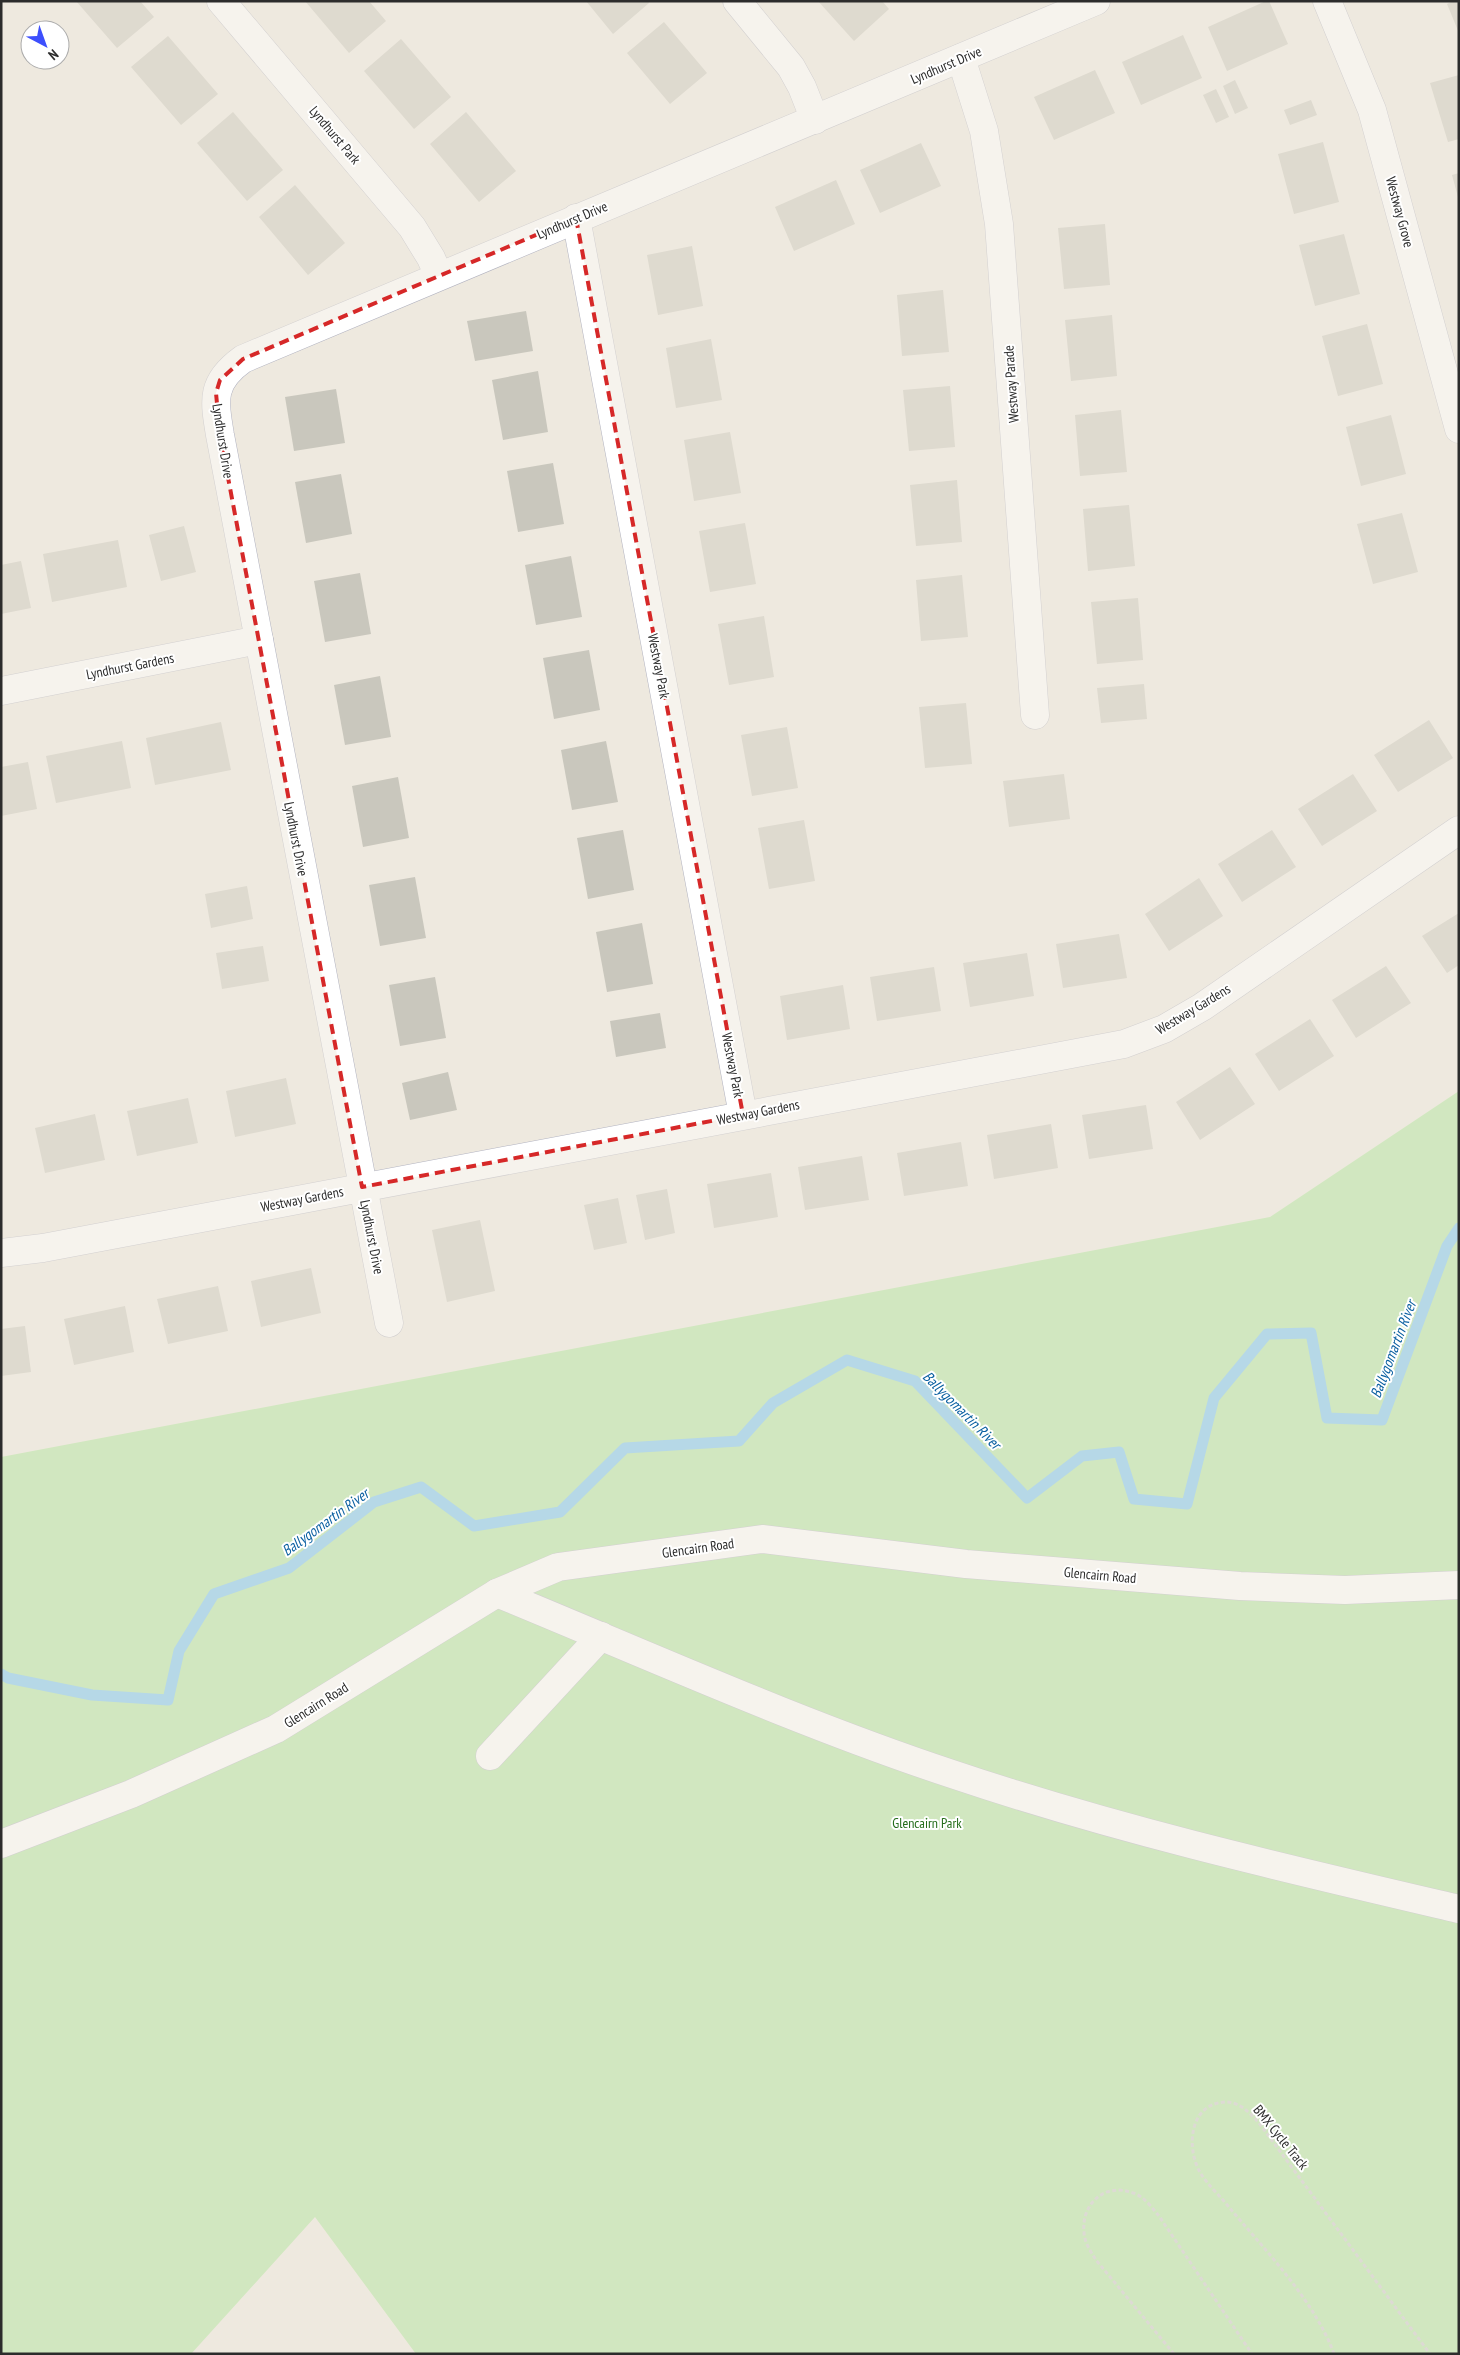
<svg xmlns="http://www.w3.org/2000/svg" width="1460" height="2355" viewBox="0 0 1460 2355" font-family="'PT Sans Narrow',sans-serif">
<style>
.green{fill:#ade59b}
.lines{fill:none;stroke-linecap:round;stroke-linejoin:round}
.stream{stroke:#71c3f1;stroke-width:11}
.building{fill:#c9c7bd}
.minor-casing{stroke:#b2b3c0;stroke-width:29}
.path{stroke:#c8c8c8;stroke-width:3;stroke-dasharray:4 2.5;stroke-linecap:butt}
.minor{stroke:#fff;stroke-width:28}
.marked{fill:none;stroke:#d62828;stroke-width:4;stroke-dasharray:10 6;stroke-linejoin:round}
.labels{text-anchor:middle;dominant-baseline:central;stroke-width:4;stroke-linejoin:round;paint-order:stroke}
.street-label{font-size:14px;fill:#2c2c2c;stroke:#fff}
.park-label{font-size:14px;fill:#236c1a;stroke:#fff}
.water-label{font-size:15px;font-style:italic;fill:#0b60a1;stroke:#fff}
</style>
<rect width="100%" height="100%" fill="#eee9df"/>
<path class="green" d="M1459,1091V2354H416L315,2217L191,2354H1V1457L1270,1217Z"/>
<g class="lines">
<path class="stream" d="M1,1674L8,1678L92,1695L168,1700L179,1651L214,1594L289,1568L374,1502L421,1487L474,1526L560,1512L625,1448L739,1441L773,1403L847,1360L915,1381L1027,1498L1082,1456L1119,1452L1134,1499L1187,1504L1214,1398L1267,1334L1311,1333L1327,1418L1382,1420L1447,1246L1459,1228"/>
</g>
<g class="building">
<path d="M76,1H140L154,17L117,48Z"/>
<path d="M305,1H369L386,21L349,53Z"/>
<path d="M586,1H648L649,3L613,34Z"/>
<path d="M818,1H882L889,9L854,41Z"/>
<path d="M1266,1H1269L1288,44L1227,71L1208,27Z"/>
<path d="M1453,1H1459V33L1447,4Z"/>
<path d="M664,22L707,73L670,104L627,53Z"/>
<path d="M1183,35L1202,78L1141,105L1122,62Z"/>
<path d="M168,36L218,94L181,125L131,67Z"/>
<path d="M401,39L451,97L414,129L364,71Z"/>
<path d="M1095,70L1115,113L1054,140L1034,97Z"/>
<path d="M1459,75V139L1448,142L1430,83Z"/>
<path d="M1235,80L1248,108L1235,114L1223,86Z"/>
<path d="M1216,89L1229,117L1216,123L1203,95Z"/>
<path d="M1311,100L1317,115L1290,125L1284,110Z"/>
<path d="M233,112L283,170L247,201L197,143Z"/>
<path d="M466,112L516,171L479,202L430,144Z"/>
<path d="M1323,142L1339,202L1294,214L1278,154Z"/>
<path d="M921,143L941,186L880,213L860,170Z"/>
<path d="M1459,173V197H1458L1452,175Z"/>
<path d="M836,180L855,224L794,251L775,207Z"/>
<path d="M295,185L345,243L308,275L259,217Z"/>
<path d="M1105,224L1110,285L1064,289L1058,228Z"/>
<path d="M1344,234L1360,294L1315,306L1299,245Z"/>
<path d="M692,246L703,306L658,315L647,255Z"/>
<path d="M943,290L949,352L902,356L897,295Z"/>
<path d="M526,311L533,351L475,361L467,321Z"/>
<path d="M1112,315L1117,376L1071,381L1065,320Z"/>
<path d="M1367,324L1383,384L1338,396L1322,336Z"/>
<path d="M711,339L722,400L676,408L666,348Z"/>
<path d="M538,371L548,432L503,440L492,380Z"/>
<path d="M950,386L955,447L909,451L903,390Z"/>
<path d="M336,389L345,443L294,451L285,397Z"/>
<path d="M1121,410L1127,472L1080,476L1075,415Z"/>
<path d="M1391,415L1406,474L1361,486L1346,427Z"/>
<path d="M730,432L741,493L694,501L684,440Z"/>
<path d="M553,463L564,524L518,532L507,471Z"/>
<path d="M341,474L352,534L306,543L295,482Z"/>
<path d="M957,480L962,542L916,546L910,485Z"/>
<path d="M1129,505L1135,566L1088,571L1083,509Z"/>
<path d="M1402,513L1418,572L1373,584L1357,524Z"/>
<path d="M745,523L756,584L710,592L699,531Z"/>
<path d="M184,526L196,572L161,581L149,535Z"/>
<path d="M118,540L127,587L52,602L43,554Z"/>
<path d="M571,556L582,617L536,625L525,565Z"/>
<path d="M21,561L31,608L1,614V565Z"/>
<path d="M360,573L371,634L325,642L314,581Z"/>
<path d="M962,575L968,637L921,641L916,580Z"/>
<path d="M1138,598L1143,660L1097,664L1091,602Z"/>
<path d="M764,616L774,677L729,685L718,624Z"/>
<path d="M589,650L600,710L554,719L543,658Z"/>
<path d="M380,676L391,737L345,745L334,685Z"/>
<path d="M1144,684L1147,719L1101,723L1097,688Z"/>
<path d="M966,703L972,764L925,768L919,707Z"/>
<path d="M1429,720L1453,758L1398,792L1374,755Z"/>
<path d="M221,722L231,770L155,785L146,738Z"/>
<path d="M787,727L798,788L752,796L741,735Z"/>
<path d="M122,741L131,788L56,803L46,756Z"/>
<path d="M606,741L618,802L572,810L561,750Z"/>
<path d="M28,762L37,809L1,816V767Z"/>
<path d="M1064,774L1070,819L1009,827L1003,781Z"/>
<path d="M1353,774L1377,811L1322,846L1298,809Z"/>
<path d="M398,777L409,838L363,847L352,786Z"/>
<path d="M804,820L815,881L769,889L758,828Z"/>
<path d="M623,830L634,890L588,899L577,838Z"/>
<path d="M1272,830L1296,867L1242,902L1218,864Z"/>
<path d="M415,877L426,938L380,946L369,885Z"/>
<path d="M1199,878L1223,916L1169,951L1145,914Z"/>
<path d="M247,886L253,919L211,928L205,894Z"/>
<path d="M1459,913V965L1447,973L1422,936Z"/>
<path d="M642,923L653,984L607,992L596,932Z"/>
<path d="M1119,934L1127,978L1063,988L1056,944Z"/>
<path d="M263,946L269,981L222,989L216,953Z"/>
<path d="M1027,953L1034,996L970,1007L963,963Z"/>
<path d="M1386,966L1411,1003L1356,1038L1332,1000Z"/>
<path d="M934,967L941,1011L877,1021L870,977Z"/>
<path d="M435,977L446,1038L400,1046L389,985Z"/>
<path d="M843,985L850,1029L787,1040L780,996Z"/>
<path d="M660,1013L666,1048L616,1057L610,1021Z"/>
<path d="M1310,1019L1334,1056L1279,1091L1255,1054Z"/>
<path d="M1230,1067L1255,1104L1200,1140L1176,1102Z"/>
<path d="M448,1072L457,1110L410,1120L402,1083Z"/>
<path d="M286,1078L296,1124L235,1137L226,1091Z"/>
<path d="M188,1098L198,1143L137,1156L127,1111Z"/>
<path d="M1146,1105L1153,1149L1089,1159L1082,1115Z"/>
<path d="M95,1114L105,1160L45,1173L35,1128Z"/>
<path d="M1051,1124L1058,1168L994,1179L987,1135Z"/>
<path d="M961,1142L968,1186L904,1196L897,1153Z"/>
<path d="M862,1156L869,1200L805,1210L798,1167Z"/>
<path d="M771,1173L778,1217L714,1228L707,1184Z"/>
<path d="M667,1189L675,1233L645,1240L636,1195Z"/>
<path d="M618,1198L627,1243L594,1250L584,1205Z"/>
<path d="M480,1220L495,1291L447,1302L432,1230Z"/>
<path d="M311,1268L321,1313L261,1327L251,1281Z"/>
<path d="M218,1286L228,1331L168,1344L157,1299Z"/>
<path d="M125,1306L134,1352L74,1365L64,1319Z"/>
<path d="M25,1326L31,1372L1,1376V1329Z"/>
</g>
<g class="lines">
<defs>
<g id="minor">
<path d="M221,1L412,227L431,258L439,276"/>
<path d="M737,1L791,67L802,87L815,120"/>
<path d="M1327,1L1372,110L1459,429"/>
<path d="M961,58L984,131L999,224L1035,715"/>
<path d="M576,218L743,1115"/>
<path d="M1,691L259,640"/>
<path d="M1,1253L43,1248L1124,1044L1164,1029L1202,1007L1459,830"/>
<path d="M389,1323L220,435C214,399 211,382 243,359L1096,1"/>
<path d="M497,1593C648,1655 798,1723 952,1774C1118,1830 1288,1869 1459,1909"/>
<path d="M490,1756L601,1636"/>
<path d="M1,1844L131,1794L276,1729L497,1593L558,1567L762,1539L966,1564L1240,1586L1345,1590L1459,1585"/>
</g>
</defs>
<use href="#minor" class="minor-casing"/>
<g class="path">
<path d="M1174,2354L1096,2260C1091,2252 1084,2242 1084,2232C1081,2204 1105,2182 1133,2193C1144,2196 1152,2208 1159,2216L1252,2354"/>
<path d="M1334,2354C1315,2301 1264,2249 1228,2206C1220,2196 1208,2185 1201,2174C1186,2150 1188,2104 1225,2102C1240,2102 1249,2112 1259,2123L1430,2354"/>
</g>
<use href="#minor" class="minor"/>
</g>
<path d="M0 0H1460V2355H0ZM576,218L743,1115L362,1187L220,435L216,393L220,380L243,359Z" fill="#eee9df" fill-opacity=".55" fill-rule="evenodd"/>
<path class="marked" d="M576,218L743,1115L362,1187L220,435L216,393L220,380L243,359Z"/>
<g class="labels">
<g class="street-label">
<text transform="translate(946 65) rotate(-23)">Lyndhurst Drive</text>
<text transform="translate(335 135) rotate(50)">Lyndhurst Park</text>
<text transform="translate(1400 212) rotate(75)">Westway Grove</text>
<text transform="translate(572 220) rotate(-23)">Lyndhurst Drive</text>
<text transform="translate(1011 384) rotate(-94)">Westway Parade</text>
<text transform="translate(223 441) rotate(81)">Lyndhurst Drive</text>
<text transform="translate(130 666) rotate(-11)">Lyndhurst Gardens</text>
<text transform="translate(659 666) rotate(79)">Westway Park</text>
<text transform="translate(296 839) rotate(79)">Lyndhurst Drive</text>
<text transform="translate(1193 1009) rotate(-31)">Westway Gardens</text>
<text transform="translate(733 1065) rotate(79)">Westway Park</text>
<text transform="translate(758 1112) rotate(-11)">Westway Gardens</text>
<text transform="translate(302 1199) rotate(-11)">Westway Gardens</text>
<text transform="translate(372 1237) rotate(79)">Lyndhurst Drive</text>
<text transform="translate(698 1548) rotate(-8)">Glencairn Road</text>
<text transform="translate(1100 1575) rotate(5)">Glencairn Road</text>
<text transform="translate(316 1705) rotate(-32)">Glencairn Road</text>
<text transform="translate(1281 2137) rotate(51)">BMX Cycle Track</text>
</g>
<g class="park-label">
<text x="927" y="1823">Glencairn Park</text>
</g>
<g class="water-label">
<text transform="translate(1393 1349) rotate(-69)">Ballygomartin River</text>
<text transform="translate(962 1410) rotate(45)">Ballygomartin River</text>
<text transform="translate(325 1522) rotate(-36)">Ballygomartin River</text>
</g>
</g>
<rect width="1460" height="2355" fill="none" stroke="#2c2c2c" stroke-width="5"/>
<g transform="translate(45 45) rotate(139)"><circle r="24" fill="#ffffff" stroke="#ababab"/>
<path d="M0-4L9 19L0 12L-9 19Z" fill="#3d4ffd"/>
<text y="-8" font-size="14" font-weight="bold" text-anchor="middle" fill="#2c2c2c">N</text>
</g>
</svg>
